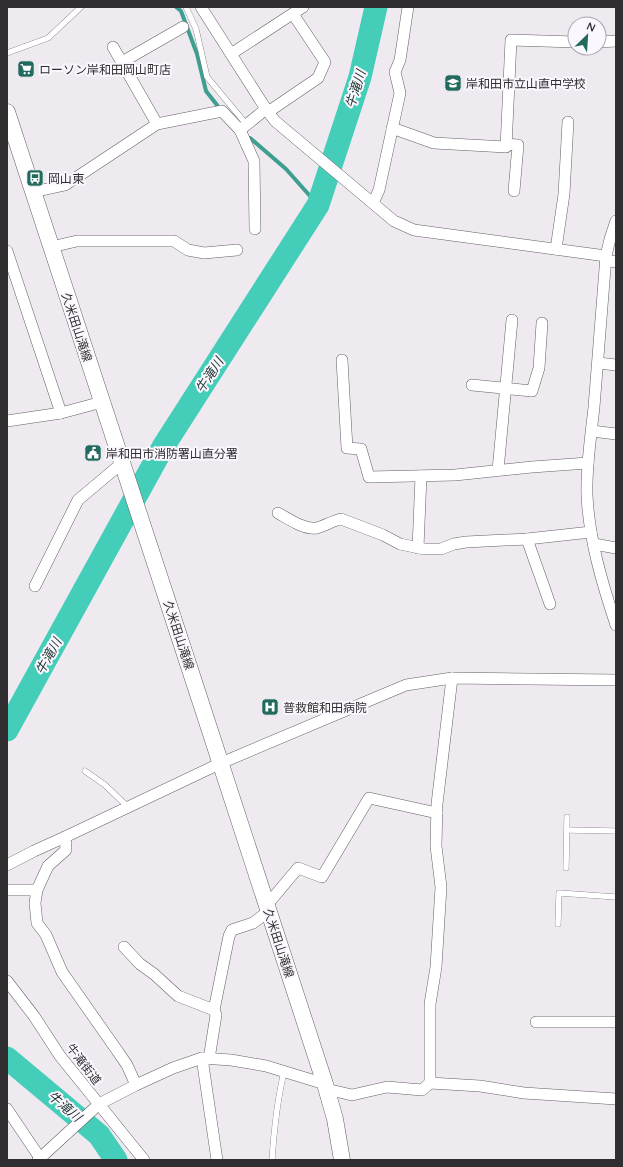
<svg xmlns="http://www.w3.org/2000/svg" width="623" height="1167" viewBox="0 0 623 1167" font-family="Quicksand,'Noto Sans JP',sans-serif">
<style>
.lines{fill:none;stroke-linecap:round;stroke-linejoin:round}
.stream{stroke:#3e9e90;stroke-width:4}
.river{stroke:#44ceb9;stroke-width:23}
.lane-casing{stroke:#636065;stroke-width:6}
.street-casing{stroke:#636065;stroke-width:12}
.secondary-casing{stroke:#636065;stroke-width:17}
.lane{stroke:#fff;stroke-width:5.5}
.street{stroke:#fff;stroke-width:11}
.secondary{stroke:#fff;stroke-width:16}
.labels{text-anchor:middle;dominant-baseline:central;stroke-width:4;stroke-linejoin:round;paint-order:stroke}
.poi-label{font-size:12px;fill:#302e30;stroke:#fbf7fe;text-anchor:start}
.street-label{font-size:12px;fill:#302e30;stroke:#fbf7fe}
.water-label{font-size:13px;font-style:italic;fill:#213833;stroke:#fbf7fe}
</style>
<rect width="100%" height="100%" fill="#eeeaf0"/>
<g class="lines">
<g class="stream">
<path d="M176,7L181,11L197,54L206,91L217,105"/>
<path d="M250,138L286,169L318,205"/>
</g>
<g class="river">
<path d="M7,730L163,447L318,205L360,77L376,7"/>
<path d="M7,1058L99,1135L116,1160"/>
</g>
<defs>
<g id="lane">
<path d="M186,7L196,29L207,77L247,125"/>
<path d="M7,53L48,38L81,7"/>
<path d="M85,771L105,785L128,807"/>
<path d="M567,830L616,831"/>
<path d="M566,868L567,817"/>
<path d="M558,924L559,893L616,897"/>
<path d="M272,1160C274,1130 277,1101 284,1072"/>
</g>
<g id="street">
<path d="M201,7L266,109L275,121L394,221L414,230L606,256"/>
<path d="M599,42L616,41"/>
<path d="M113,47L157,124"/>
<path d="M231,54L303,7"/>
<path d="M122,62L183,27"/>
<path d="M268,112L318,78L325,62L293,14"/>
<path d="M392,128L434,143L506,147L511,40L575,42"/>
<path d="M240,130L266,109"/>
<path d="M506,144L518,145L514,191"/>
<path d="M33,192L65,185L157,124L222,111L240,130L254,161L255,229"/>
<path d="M373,203L379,190L400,93L395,72L400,60L408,7"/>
<path d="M616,221L610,239L606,256C602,306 598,357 594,407C591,436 586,466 587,495C589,539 602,583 616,625"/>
<path d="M51,247L77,241H174L188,250L204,253L237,250"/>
<path d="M556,249L564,194L568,122"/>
<path d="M7,251L61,413"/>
<path d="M606,260L616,262"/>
<path d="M342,360L347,448L361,449L369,477L455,475L532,467L588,463"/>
<path d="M598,363L616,365"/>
<path d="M472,385L532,391L539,368L542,323"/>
<path d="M7,421L61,413L102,402"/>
<path d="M592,431L616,434"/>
<path d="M498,470L512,320"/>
<path d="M278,513C289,519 304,530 317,528C325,526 332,521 341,519L383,535L400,544L424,549H441L454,544L466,542L527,539L591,532"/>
<path d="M527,539L550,604"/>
<path d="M594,544L616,548"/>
<path d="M418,548L421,476"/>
<path d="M35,586L78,500L122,463"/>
<path d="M65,837L66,850L48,866L37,890L35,903L37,923L46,935L62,972L116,1049L127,1065L136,1085"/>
<path d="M7,865L34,851L65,837L221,763L406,685L452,678L616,680"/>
<path d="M7,890H37"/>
<path d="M267,905L298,868L322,877L369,798L437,813"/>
<path d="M124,947L140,964L154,974L178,996L214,1010L216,1015L209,1059"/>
<path d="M7,981L34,1016L60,1056L144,1160"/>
<path d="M214,1010L229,936L232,930L253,923L269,911"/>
<path d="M536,1022H616"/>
<path d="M202,1058L217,1160"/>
<path d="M430,1083V1004L436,967L441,887L436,846L437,804L452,678"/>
<path d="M326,1089L352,1095L387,1087L422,1090L430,1083L480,1086L524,1093L616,1099"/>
<path d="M7,1109L40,1158"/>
<path d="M38,1160L99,1104L136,1085L173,1068L202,1058L231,1060L266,1066L325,1084"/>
</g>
<path id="secondary" d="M7,112L198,694L325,1084L335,1119L342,1160"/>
</defs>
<use href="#lane" class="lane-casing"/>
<use href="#street" class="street-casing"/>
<use href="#secondary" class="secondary-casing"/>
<use href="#lane" class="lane"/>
<use href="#street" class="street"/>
<use href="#secondary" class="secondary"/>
</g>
<defs>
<symbol id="supermarket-square" viewBox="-11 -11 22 22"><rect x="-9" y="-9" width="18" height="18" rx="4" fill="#22695e" stroke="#fbf7fe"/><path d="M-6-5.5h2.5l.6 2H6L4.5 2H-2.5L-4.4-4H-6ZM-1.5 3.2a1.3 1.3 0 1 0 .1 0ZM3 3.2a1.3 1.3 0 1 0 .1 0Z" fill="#fff"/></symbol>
<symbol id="school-square" viewBox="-11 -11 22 22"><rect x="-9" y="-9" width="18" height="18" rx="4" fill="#22695e" stroke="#fbf7fe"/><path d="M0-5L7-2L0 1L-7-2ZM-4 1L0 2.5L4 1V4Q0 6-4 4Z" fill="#fff"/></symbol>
<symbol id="bus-square" viewBox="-11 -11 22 22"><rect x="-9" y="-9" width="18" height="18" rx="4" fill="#22695e" stroke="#fbf7fe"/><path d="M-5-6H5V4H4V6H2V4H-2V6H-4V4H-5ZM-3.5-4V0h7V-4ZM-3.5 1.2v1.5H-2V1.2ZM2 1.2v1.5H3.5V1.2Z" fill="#fff"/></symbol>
<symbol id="civic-square" viewBox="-11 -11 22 22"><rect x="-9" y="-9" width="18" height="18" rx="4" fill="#22695e" stroke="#fbf7fe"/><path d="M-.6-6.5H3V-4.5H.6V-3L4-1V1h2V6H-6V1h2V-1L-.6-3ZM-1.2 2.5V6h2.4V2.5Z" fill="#fff"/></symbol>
<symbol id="hospital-square" viewBox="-11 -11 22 22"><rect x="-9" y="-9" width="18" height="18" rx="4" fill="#22695e" stroke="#fbf7fe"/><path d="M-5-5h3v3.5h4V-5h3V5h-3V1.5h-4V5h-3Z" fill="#fff"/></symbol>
</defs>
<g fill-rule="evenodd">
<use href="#supermarket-square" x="16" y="59" width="20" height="20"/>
<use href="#school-square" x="443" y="73" width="20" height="20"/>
<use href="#bus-square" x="25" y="168" width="20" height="20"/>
<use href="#civic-square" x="83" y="443" width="20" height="20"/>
<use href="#hospital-square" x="260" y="697" width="20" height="20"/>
</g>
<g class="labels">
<g class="poi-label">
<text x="39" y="69">ローソン岸和田岡山町店</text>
<text x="466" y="83">岸和田市立山直中学校</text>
<text x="48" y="178">岡山東</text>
<text x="106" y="453">岸和田市消防署山直分署</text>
<text x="283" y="707">普救館和田病院</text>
</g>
<g class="street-label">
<text transform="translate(77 327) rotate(72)">久米田山滝線</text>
<text transform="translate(179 635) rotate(72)">久米田山滝線</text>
<text transform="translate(279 943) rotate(72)">久米田山滝線</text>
<text transform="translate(84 1064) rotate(52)">牛滝街道</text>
</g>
<g class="water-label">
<text transform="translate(355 89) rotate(-73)">牛滝川</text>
<text transform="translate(209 375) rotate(-57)">牛滝川</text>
<text transform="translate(48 656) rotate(-61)">牛滝川</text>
<text transform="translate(65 1106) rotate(40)">牛滝川</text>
</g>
</g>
<rect width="623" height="1167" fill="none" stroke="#302e30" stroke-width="16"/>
<g transform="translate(587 36) rotate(25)"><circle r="19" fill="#fbf7fe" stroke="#aaa7ac"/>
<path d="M0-3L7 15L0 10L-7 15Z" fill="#22695e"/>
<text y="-6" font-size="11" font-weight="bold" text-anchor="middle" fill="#302e30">N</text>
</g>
</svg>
